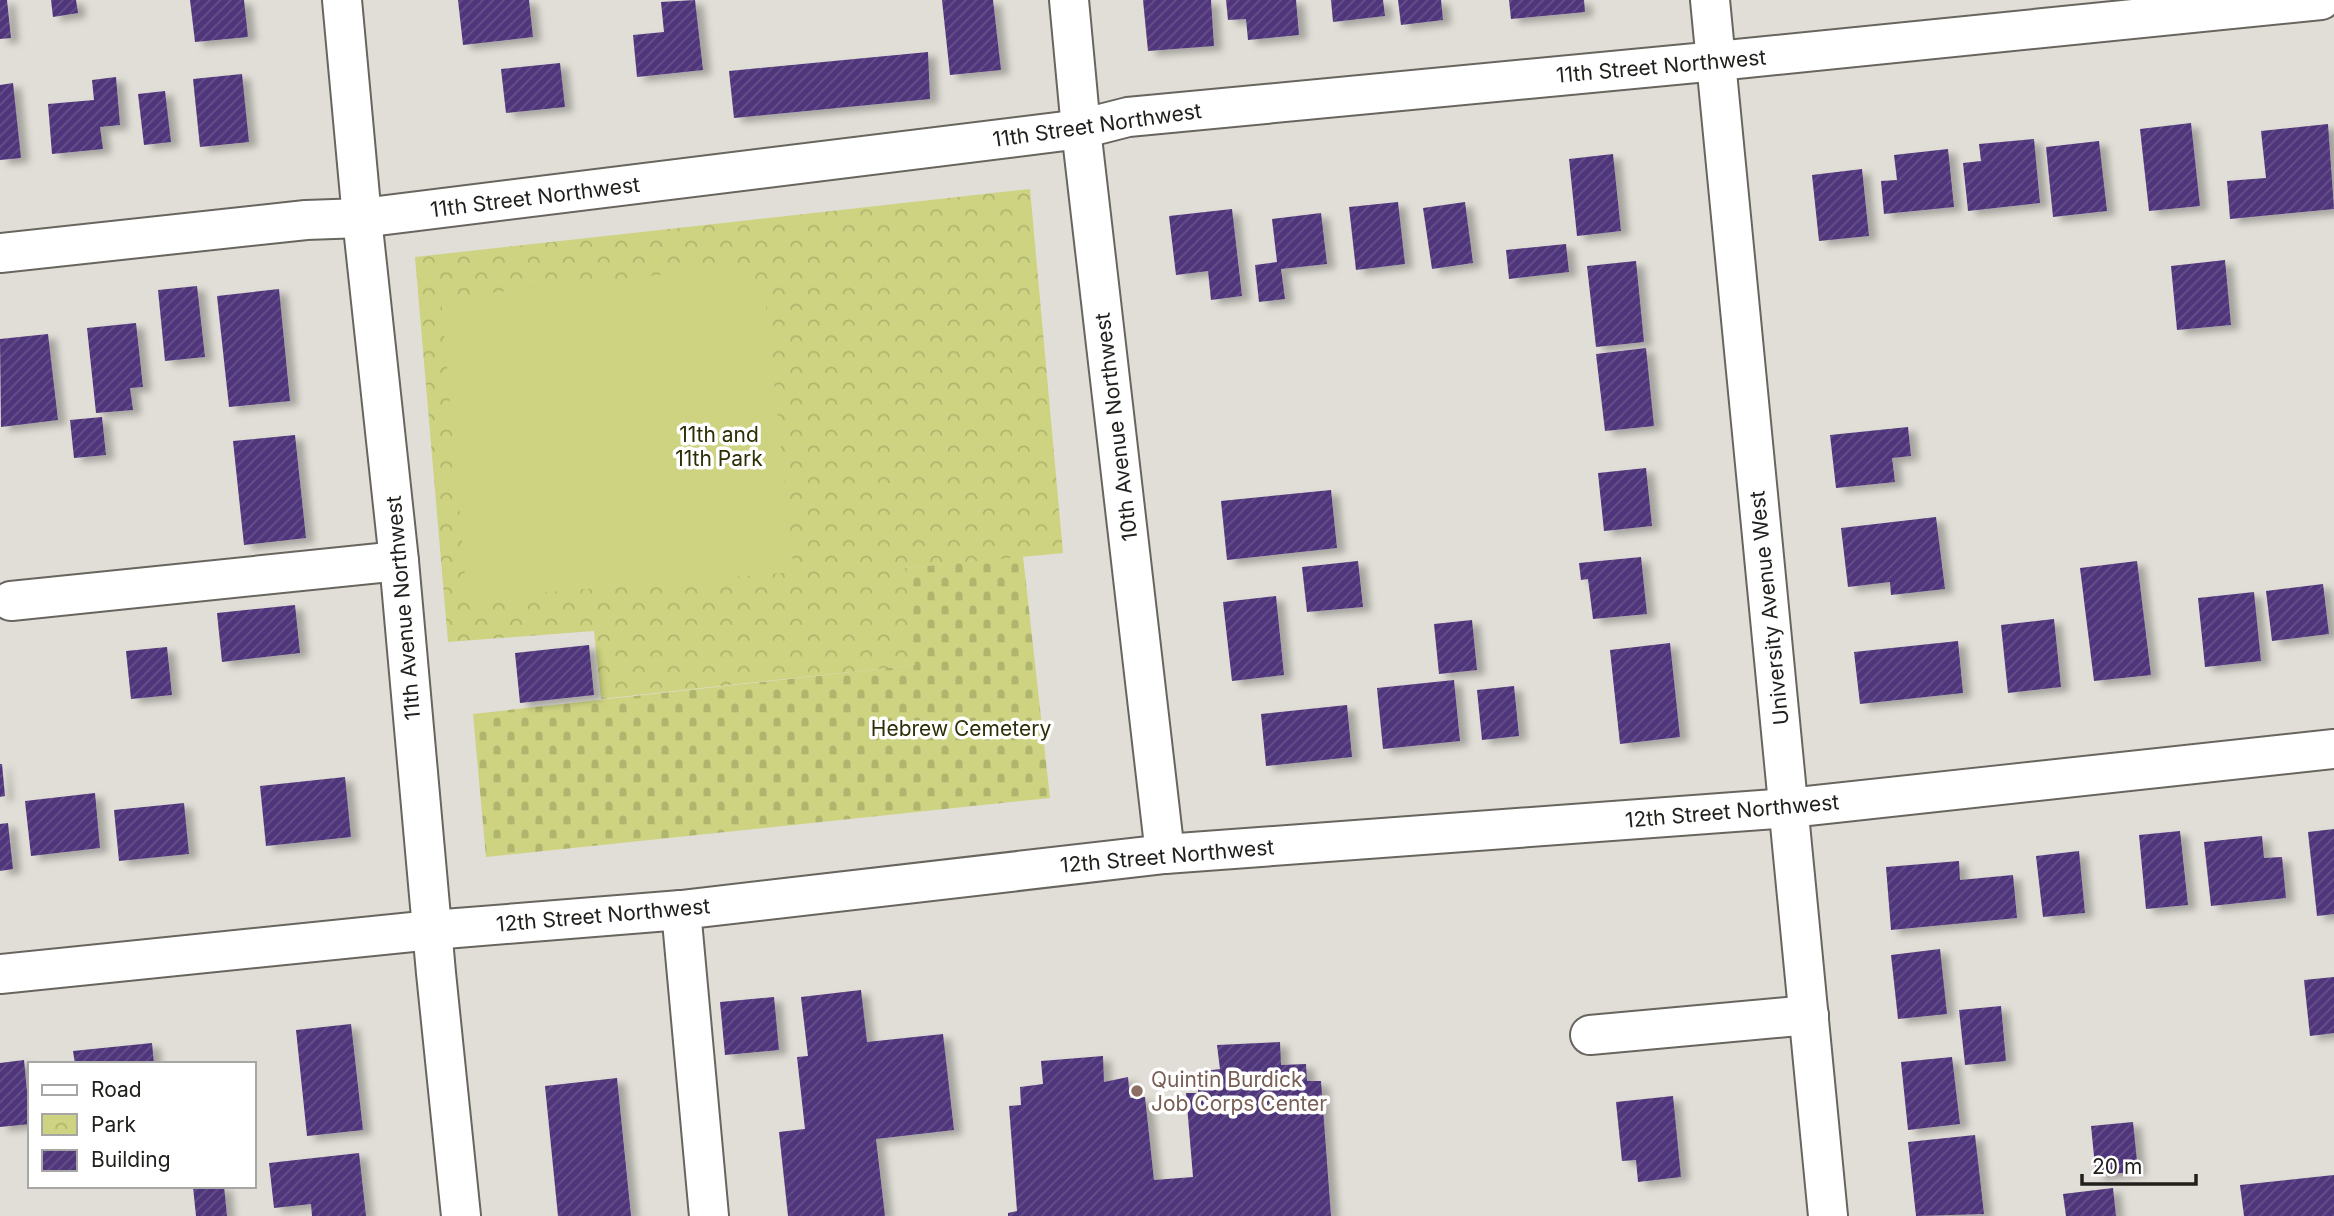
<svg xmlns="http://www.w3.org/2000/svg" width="2334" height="1216" viewBox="0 0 2334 1216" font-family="Inter,sans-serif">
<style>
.cemetery{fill:url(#cemetery-stones)}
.park{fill:url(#park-crowns)}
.garden{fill:#cdd380}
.building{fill:url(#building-hatch);filter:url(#shadow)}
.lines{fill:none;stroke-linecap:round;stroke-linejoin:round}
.minor-casing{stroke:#68655f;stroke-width:42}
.minor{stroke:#fff;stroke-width:38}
.education-dot{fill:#8d6e63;stroke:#fff;stroke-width:2.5}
.labels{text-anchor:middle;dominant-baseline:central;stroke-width:7;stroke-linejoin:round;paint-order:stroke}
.street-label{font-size:21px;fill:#21201d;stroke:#fff}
.park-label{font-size:21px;fill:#2d2f07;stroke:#fff}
.education-label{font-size:21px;fill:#785e54;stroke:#fff;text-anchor:start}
</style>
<defs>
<pattern id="cemetery-stones" width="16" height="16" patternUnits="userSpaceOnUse" patternTransform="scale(1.75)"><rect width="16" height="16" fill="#cdd380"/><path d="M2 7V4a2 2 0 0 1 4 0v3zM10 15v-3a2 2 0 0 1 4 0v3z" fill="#b0b56e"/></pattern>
<pattern id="park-crowns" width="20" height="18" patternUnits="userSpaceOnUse" patternTransform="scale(1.75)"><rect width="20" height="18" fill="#cdd380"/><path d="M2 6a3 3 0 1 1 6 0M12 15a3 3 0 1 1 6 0" fill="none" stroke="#b0b56e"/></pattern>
<pattern id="building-hatch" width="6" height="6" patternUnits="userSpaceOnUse" patternTransform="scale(1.75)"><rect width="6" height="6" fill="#50367b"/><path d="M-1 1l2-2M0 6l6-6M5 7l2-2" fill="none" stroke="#665188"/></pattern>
<filter id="shadow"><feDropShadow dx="8" dy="4.5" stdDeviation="3.5" flood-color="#0004"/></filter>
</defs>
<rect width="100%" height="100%" fill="#e1ded7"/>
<path class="cemetery" d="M1023,556L1050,798L486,857L473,714L914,665L905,568Z"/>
<path class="park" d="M1030,189L1063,553L905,568L915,665L601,699L594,631L448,642L415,257Z"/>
<path class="garden" d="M741,266L764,287L794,572L467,599L441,298Z"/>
<g class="building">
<path d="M0,0H7L11,38L0,39Z"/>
<path d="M51,0H76L78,13L53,17Z"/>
<path d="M190,0H244L248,37L195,42Z"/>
<path d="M458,0H529L533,37L463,45Z"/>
<path d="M695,0L703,70L637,77L633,35L664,32L661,2Z"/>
<path d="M942,0H993L1001,70L950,75Z"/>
<path d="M1143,0H1211L1214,46L1148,51Z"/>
<path d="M1226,0H1296L1299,35L1248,40L1246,19L1228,20Z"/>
<path d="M1331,0H1383L1385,16L1333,22Z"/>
<path d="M1398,0H1441L1443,20L1401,25Z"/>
<path d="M1509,0H1584L1585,12L1511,19Z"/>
<path d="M928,52L930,99L734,118L729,71Z"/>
<path d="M560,63L565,107L506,113L501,69Z"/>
<path d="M242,74L249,142L200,147L193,79Z"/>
<path d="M116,77L120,125L100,127L103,149L52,154L48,104L94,100L92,80Z"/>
<path d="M13,83L21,158L0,160V85Z"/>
<path d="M165,91L171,142L144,145L138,94Z"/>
<path d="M2191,123L2200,206L2149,211L2140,129Z"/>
<path d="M2328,124L2334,209L2230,219L2227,181L2266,178L2261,131Z"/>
<path d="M2034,139L2040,203L1968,211L1963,163L1981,161L1979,144Z"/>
<path d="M2099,141L2107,211L2053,217L2046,147Z"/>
<path d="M1948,149L1954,207L1884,214L1881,181L1897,180L1894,155Z"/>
<path d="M1613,154L1621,231L1577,236L1569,159Z"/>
<path d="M1862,169L1869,236L1819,241L1812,175Z"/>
<path d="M1398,202L1405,264L1356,270L1349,207Z"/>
<path d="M1465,202L1473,263L1432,269L1423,208Z"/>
<path d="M1232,209L1242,296L1211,300L1208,271L1176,275L1169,216Z"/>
<path d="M1321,213L1327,264L1281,269L1285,299L1259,302L1255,265L1277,262L1272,219Z"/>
<path d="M1566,244L1569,272L1509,279L1506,250Z"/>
<path d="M2225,260L2231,325L2177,330L2171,266Z"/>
<path d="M1636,261L1644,342L1596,347L1587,266Z"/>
<path d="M197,286L205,357L165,361L158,290Z"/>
<path d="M279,289L290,401L229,407L217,296Z"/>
<path d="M136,323L143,387L130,388L133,410L96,413L87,328Z"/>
<path d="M48,334L58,420L1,427L0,339Z"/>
<path d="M1646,348L1654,426L1605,431L1596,354Z"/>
<path d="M102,417L106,455L74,458L70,420Z"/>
<path d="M1908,427L1911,456L1892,458L1895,482L1836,488L1830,435Z"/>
<path d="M295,435L306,538L244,545L233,441Z"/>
<path d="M1646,468L1652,526L1604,531L1598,473Z"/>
<path d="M1331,490L1337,548L1227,560L1221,501Z"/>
<path d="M1936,517L1945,589L1891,595L1890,582L1848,587L1841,528Z"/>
<path d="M1641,557L1647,614L1593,619L1588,579L1581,580L1579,563Z"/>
<path d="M1358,561L1363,607L1307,612L1302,567Z"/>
<path d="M2137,561L2151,675L2094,681L2080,568Z"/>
<path d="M2323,584L2329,634L2272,641L2266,591Z"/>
<path d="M2254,592L2261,661L2205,667L2198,598Z"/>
<path d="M1276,596L1284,675L1232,681L1223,602Z"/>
<path d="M295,605L300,653L222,662L217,613Z"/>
<path d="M2054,619L2061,687L2008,693L2001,625Z"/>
<path d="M1472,620L1477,670L1439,674L1434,624Z"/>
<path d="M1958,641L1963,693L1860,704L1854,652Z"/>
<path d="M1670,643L1680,737L1620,744L1610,650Z"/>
<path d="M589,645L594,695L520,703L515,653Z"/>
<path d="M167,647L172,695L131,699L126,651Z"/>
<path d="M1454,680L1460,741L1383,749L1377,688Z"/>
<path d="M1514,686L1519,736L1482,740L1477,690Z"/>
<path d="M1347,705L1352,757L1266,766L1261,714Z"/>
<path d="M0,764H2L5,796L0,797Z"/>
<path d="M345,777L351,837L266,846L260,786Z"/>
<path d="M95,793L100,848L31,856L25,801Z"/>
<path d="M184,803L189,854L119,861L114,810Z"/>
<path d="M8,823L13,869L0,871V824Z"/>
<path d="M2334,829V914L2317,916L2308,832Z"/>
<path d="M2180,831L2188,905L2146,909L2139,835Z"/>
<path d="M2262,836L2264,858L2282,857L2286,898L2211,906L2204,842Z"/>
<path d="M2079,851L2085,913L2043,917L2036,856Z"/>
<path d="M1959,861L1960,880L2013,875L2017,918L1891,930L1886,867Z"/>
<path d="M1940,949L1947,1014L1898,1019L1891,955Z"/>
<path d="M2334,977V1033L2310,1036L2304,980Z"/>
<path d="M861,990L867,1042L943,1034L954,1130L876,1139L885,1216H788L779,1132L805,1129L797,1057L808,1056L801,997Z"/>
<path d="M774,997L779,1050L725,1055L720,1002Z"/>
<path d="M2001,1006L2006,1061L1965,1065L1959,1010Z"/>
<path d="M351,1024L363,1130L307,1136L296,1030Z"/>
<path d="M1280,1042L1281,1065L1306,1064L1307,1081H1321L1331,1216H1008V1213L1017,1211L1009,1106L1021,1105L1020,1087L1043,1084L1041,1061L1103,1056L1104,1082L1128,1077L1130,1098L1145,1097L1154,1180L1193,1177L1186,1093H1198V1072L1220,1069L1217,1045Z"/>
<path d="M152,1043L154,1064H75L73,1051Z"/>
<path d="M1952,1057L1960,1124L1908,1130L1901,1062Z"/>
<path d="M24,1060L30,1124L0,1127V1063Z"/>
<path d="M617,1078L631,1216H558L545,1086Z"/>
<path d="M1673,1096L1681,1177L1638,1182L1636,1160L1622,1161L1616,1102Z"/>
<path d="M2133,1122L2138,1171L2096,1176L2091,1126Z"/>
<path d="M1975,1135L1984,1214L1916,1216L1908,1142Z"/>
<path d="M359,1153L366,1216H312L311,1204L274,1208L269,1163Z"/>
<path d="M2334,1175V1216H2244L2240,1185Z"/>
<path d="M224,1186L227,1216H196L193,1187Z"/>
<path d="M2113,1188L2116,1216H2066L2063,1194Z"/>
</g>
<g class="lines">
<defs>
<g id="minor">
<path d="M342,0L362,218L399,561L436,973L461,1216"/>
<path d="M1069,0L1081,129L1165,854"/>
<path d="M1710,0L1828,1216"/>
<path d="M0,253L306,220L362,218L1081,129L1128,117L1717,61L2321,0"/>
<path d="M11,601L399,561"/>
<path d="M681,910L709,1216"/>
<path d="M0,974L432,930L681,910L1165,854L1789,808L2334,749"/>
<path d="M1590,1035L1809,1015"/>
</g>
</defs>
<use href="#minor" class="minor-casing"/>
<use href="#minor" class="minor"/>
</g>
<circle class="education-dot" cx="1137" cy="1091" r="7"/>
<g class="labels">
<g class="street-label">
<text transform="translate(1661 66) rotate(-5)">11th Street Northwest</text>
<text transform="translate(1097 125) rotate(-8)">11th Street Northwest</text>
<text transform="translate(535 197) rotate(-7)">11th Street Northwest</text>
<text transform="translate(1116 427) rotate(-97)">10th Avenue Northwest</text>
<text transform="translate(403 608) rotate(-95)">11th Avenue Northwest</text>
<text transform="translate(1769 608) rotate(-96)">University Avenue West</text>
<text transform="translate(1732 811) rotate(-5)">12th Street Northwest</text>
<text transform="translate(1167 856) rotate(-5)">12th Street Northwest</text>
<text transform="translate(603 915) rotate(-5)">12th Street Northwest</text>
</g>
<g class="park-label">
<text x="719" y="434">11th and<tspan x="719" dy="24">11th Park</tspan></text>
<text x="961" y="728">Hebrew Cemetery</text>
</g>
<g class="education-label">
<text x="1151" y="1079">Quintin Burdick<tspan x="1151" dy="24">Job Corps Center</tspan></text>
</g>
</g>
<rect x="28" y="1062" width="228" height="126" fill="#ffffff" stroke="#a6a6a5" stroke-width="2"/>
<rect x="42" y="1085" width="35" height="10" fill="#ffffff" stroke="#a6a6a5" stroke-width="2"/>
<text x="91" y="1097" font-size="21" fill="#21201d">Road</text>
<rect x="42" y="1114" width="35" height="21" fill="url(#park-crowns)" stroke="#a6a6a5" stroke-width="2"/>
<text x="91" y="1132" font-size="21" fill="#21201d">Park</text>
<rect x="42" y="1150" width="35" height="21" fill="url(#building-hatch)" stroke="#a6a6a5" stroke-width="2"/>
<text x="91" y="1167" font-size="21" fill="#21201d">Building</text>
<path d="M2082 1174v10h114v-10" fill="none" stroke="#21201d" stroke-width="3.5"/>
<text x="2092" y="1174" font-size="21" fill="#21201d" stroke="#ffffff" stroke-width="5" paint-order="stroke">20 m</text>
</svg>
